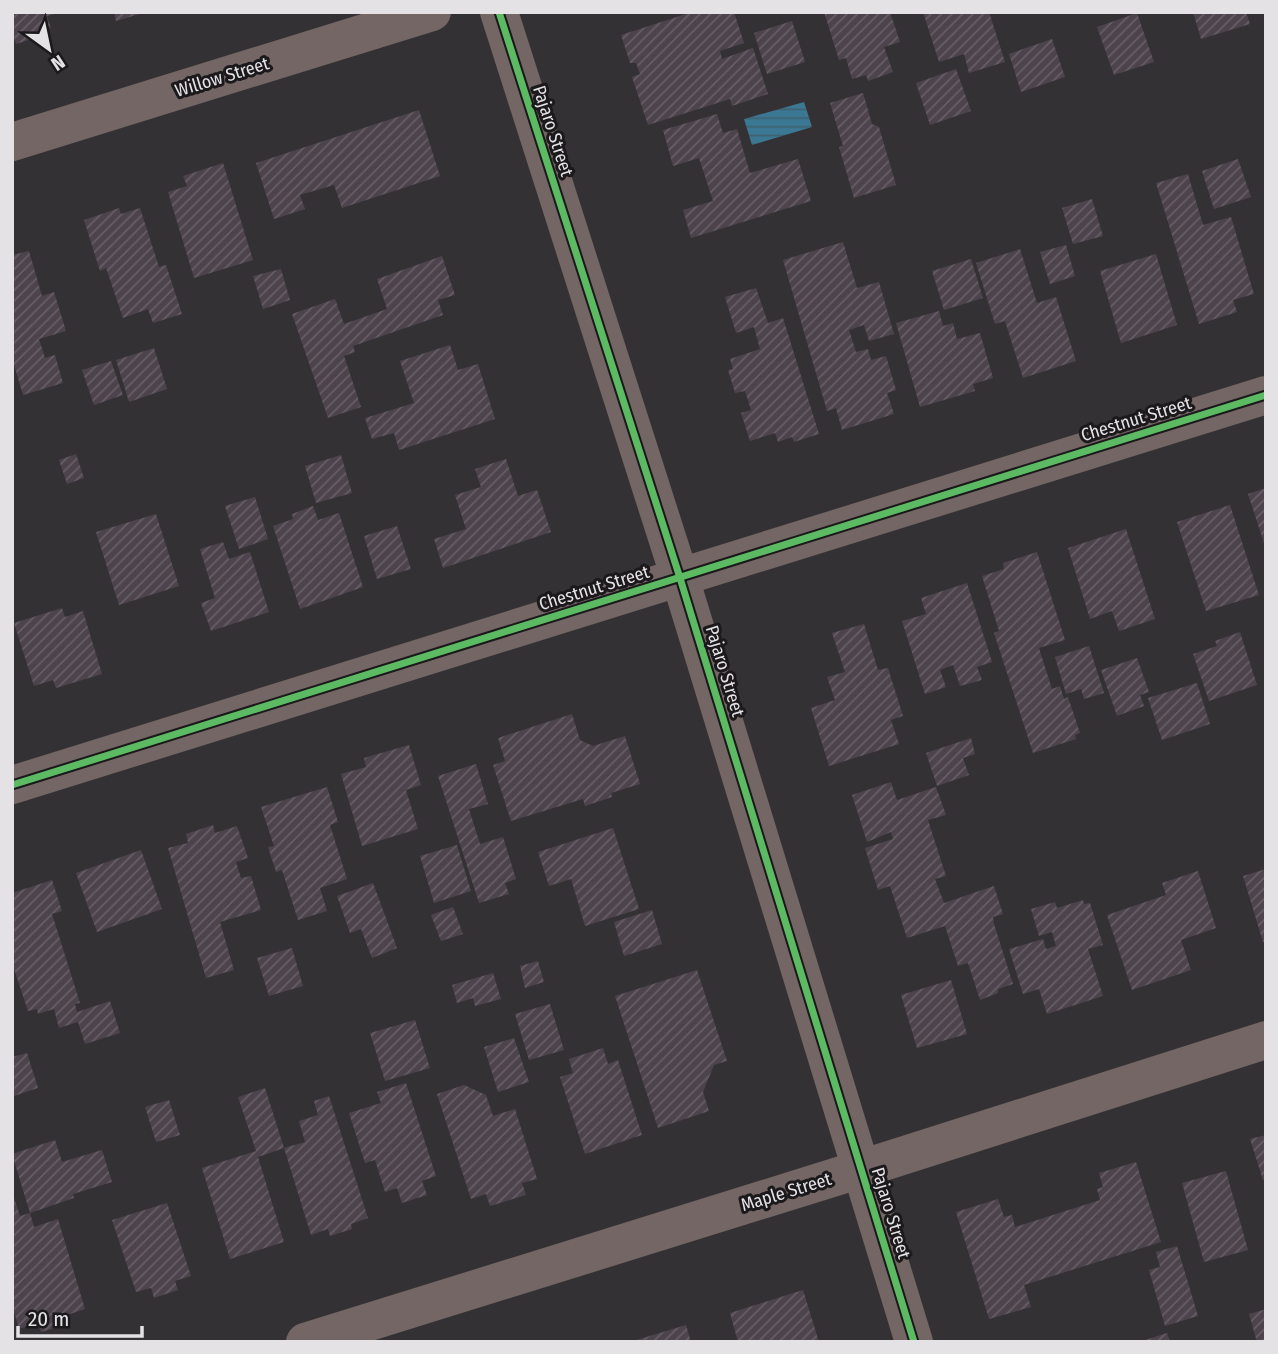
<svg xmlns="http://www.w3.org/2000/svg" width="1278" height="1354" viewBox="0 0 1278 1354" font-family="'Fira Sans Condensed',sans-serif">
<style>
.water{fill:url(#water-rules)}
.building{fill:url(#building-hatch)}
.lines{fill:none;stroke-linecap:round;stroke-linejoin:round}
.minor{stroke:#736664;stroke-width:38}
.cycleway-casing{stroke:#1b191b;stroke-width:11}
.cycleway{stroke:#5cba63;stroke-width:7}
.labels{text-anchor:middle;dominant-baseline:central;stroke-width:6;stroke-linejoin:round;paint-order:stroke}
.street-label{font-size:18px;fill:#e5e2e5;stroke:#1b191b}
</style>
<defs>
<pattern id="water-rules" width="6" height="5" patternUnits="userSpaceOnUse" patternTransform="scale(1.75)"><rect width="6" height="5" fill="#3b7894"/><path d="M0 2.5h6" fill="none" stroke="#406170"/></pattern>
<pattern id="building-hatch" width="6" height="6" patternUnits="userSpaceOnUse" patternTransform="scale(1.75)"><rect width="6" height="6" fill="#4d434c"/><path d="M-1 1l2-2M0 6l6-6M5 7l2-2" fill="none" stroke="#665e66"/></pattern>
</defs>
<rect width="100%" height="100%" fill="#343134"/>
<path class="water" d="M804,102L812,127L752,145L744,119Z"/>
<g class="building">
<path d="M12,12H58V13L47,16L51,28L40,31L41,36L16,44L12,30Z"/>
<path d="M114,12H143V13L116,21Z"/>
<path d="M692,12H734L744,43L720,51L722,59L753,48L768,94L732,106L730,99L648,125L632,77L640,74L636,63H630L621,35Z"/>
<path d="M824,12H890L900,42L884,47L893,72L868,81L866,75L852,79L846,58L839,60Z"/>
<path d="M923,12H989L1005,62L969,73L964,54L939,62Z"/>
<path d="M1193,12H1246L1250,24L1201,39Z"/>
<path d="M1137,13L1154,62L1114,75L1097,27Z"/>
<path d="M792,21L805,62L767,74L754,33Z"/>
<path d="M1052,39L1065,77L1021,92L1009,54Z"/>
<path d="M956,69L971,111L930,125L916,83Z"/>
<path d="M863,93L872,124L879,127L896,185L854,198L839,147L843,146L830,103Z"/>
<path d="M419,110L440,176L342,208L334,185L300,195L305,209L274,219L256,163Z"/>
<path d="M717,114L723,133L737,129L750,173L798,159L811,201L691,238L683,210L713,201L699,158L673,166L663,130Z"/>
<path d="M1238,159L1251,197L1214,209L1202,171Z"/>
<path d="M223,163L253,260L194,278L168,192L187,186L183,176Z"/>
<path d="M1188,174L1203,225L1231,217L1254,294L1233,300L1237,312L1199,324L1156,183Z"/>
<path d="M1092,199L1103,236L1073,244L1062,208Z"/>
<path d="M119,208L121,214L140,208L159,267L166,265L182,314L153,323L148,309L123,318L106,268L100,271L84,220Z"/>
<path d="M843,242L857,288L879,282L894,334L869,341L864,325L849,330L856,352L868,349L871,360L886,356L896,390L887,393L894,414L842,430L836,408L827,411L783,260Z"/>
<path d="M1066,245L1075,276L1050,284L1040,252Z"/>
<path d="M1020,249L1037,303L1056,297L1076,361L1023,378L1005,321L995,324L976,263Z"/>
<path d="M29,251L42,296L54,292L66,331L39,339L45,358L55,355L63,383L23,395L12,358V255Z"/>
<path d="M1156,254L1177,325L1121,343L1100,271Z"/>
<path d="M442,256L455,295L438,300L443,315L353,346L355,352L344,356L361,407L328,418L292,314L335,299L344,324L387,309L377,279Z"/>
<path d="M971,259L983,298L944,310L932,271Z"/>
<path d="M281,269L290,300L263,309L253,276Z"/>
<path d="M756,288L768,323L783,318L819,434L794,442L792,437L778,442L775,433L750,441L741,413L751,410L745,391L735,393L728,370L733,369L730,359L760,349L754,327L736,333L725,297Z"/>
<path d="M939,311L943,326L953,323L957,339L980,333L993,378L973,384L975,391L920,407L896,323Z"/>
<path d="M450,345L458,370L478,364L495,419L399,450L394,433L372,439L365,418L414,403L400,361Z"/>
<path d="M154,348L167,389L129,402L116,360Z"/>
<path d="M111,361L123,395L94,405L82,370Z"/>
<path d="M76,454L84,478L67,484L59,460Z"/>
<path d="M341,455L352,493L316,503L305,466Z"/>
<path d="M506,459L518,496L537,490L551,532L443,568L434,539L466,529L455,495L481,487L475,469Z"/>
<path d="M1266,488V546H1265L1248,494Z"/>
<path d="M255,497L268,539L239,549L225,506Z"/>
<path d="M1230,505L1259,595L1206,611L1177,522Z"/>
<path d="M313,506L318,520L339,513L363,587L300,609L273,526L293,519L292,514Z"/>
<path d="M156,514L179,586L119,605L96,532Z"/>
<path d="M397,526L411,569L377,579L364,536Z"/>
<path d="M1126,529L1155,619L1119,631L1112,611L1090,619L1068,548Z"/>
<path d="M223,542L229,559L250,552L269,612L211,631L201,603L215,598L200,549Z"/>
<path d="M1037,552L1065,640L1039,648L1052,689L1060,686L1064,699L1068,697L1080,733L1075,735L1076,739L1033,753L994,633L999,631L982,576L1004,569L1003,563Z"/>
<path d="M967,583L992,662L977,667L982,680L960,686L953,665L940,670L946,687L925,694L902,621L926,614L921,598Z"/>
<path d="M62,608L65,617L83,611L102,674L56,688L53,680L34,686L14,623Z"/>
<path d="M864,624L878,670L888,668L903,716L891,720L899,744L829,766L811,708L835,700L827,677L845,672L832,633Z"/>
<path d="M1240,632L1257,685L1209,701L1193,654L1217,646L1215,641Z"/>
<path d="M1089,646L1104,693L1084,699L1081,689L1066,694L1055,657Z"/>
<path d="M1137,658L1149,692L1140,695L1144,706L1117,716L1101,670Z"/>
<path d="M1197,683L1210,724L1162,740L1148,698Z"/>
<path d="M572,714L580,740L593,746L625,736L640,784L611,793L612,797L585,806L583,799L511,821L493,765L505,761L498,738Z"/>
<path d="M971,738L975,754L963,758L969,775L937,786L926,753Z"/>
<path d="M409,745L421,785L406,790L418,829L362,846L341,774L366,767L364,758Z"/>
<path d="M476,764L488,804L469,809L480,844L503,837L516,879L505,883L509,894L479,903L438,776Z"/>
<path d="M891,782L897,800L936,787L946,815L928,820L946,876L935,879L944,903L994,886L1003,914L993,917L994,924L1013,984L998,989V993L980,1000L968,963L958,966L945,926L907,938L890,886L878,890L865,848L893,839L891,832L867,842L852,795Z"/>
<path d="M327,787L338,822L330,825L347,879L320,888L327,911L298,920L282,870L276,872L268,847L274,846L261,807Z"/>
<path d="M213,825L215,833L237,826L248,858L236,862L241,878L251,876L261,910L220,922L234,970L206,978L168,848L188,843L186,834Z"/>
<path d="M613,828L639,909L585,926L571,879L549,886L538,852Z"/>
<path d="M457,845L471,891L434,903L420,856Z"/>
<path d="M141,850L162,909L97,932L76,873Z"/>
<path d="M1266,869V942H1263L1243,876Z"/>
<path d="M1198,871L1216,928L1181,940L1191,970L1132,990L1107,915L1166,895L1162,883Z"/>
<path d="M52,880L62,911L52,914L80,1003L75,1004L77,1012L110,1001L120,1033L85,1044L78,1022L59,1028L54,1009L38,1014L37,1009L28,1011L12,963V893Z"/>
<path d="M373,883L397,948L372,958L361,929L350,933L337,896Z"/>
<path d="M1083,900L1084,904L1090,903L1103,945L1088,949L1103,996L1047,1014L1039,989L1023,994L1009,949L1043,939L1046,949L1056,946L1052,932L1039,936L1031,909L1055,902L1057,908Z"/>
<path d="M453,907L463,934L441,941L431,915Z"/>
<path d="M652,910L662,944L624,956L614,922Z"/>
<path d="M292,948L303,986L269,996L257,958Z"/>
<path d="M538,961L544,982L525,988L520,966Z"/>
<path d="M697,970L727,1061L714,1065L703,1092L709,1111L658,1128L615,996Z"/>
<path d="M493,973L501,999L475,1006L473,998L457,1003L452,985Z"/>
<path d="M951,980L967,1034L917,1048L901,995Z"/>
<path d="M550,1004L564,1050L529,1060L515,1014Z"/>
<path d="M415,1020L430,1068L385,1081L370,1033Z"/>
<path d="M514,1038L529,1082L498,1092L484,1047Z"/>
<path d="M603,1048L608,1064L618,1060L642,1135L585,1154L560,1077L573,1073L569,1059Z"/>
<path d="M27,1053L38,1088L14,1096L12,1057Z"/>
<path d="M406,1083L436,1176L422,1181L427,1195L402,1203L397,1188L385,1192L375,1160L365,1163L349,1113L381,1103L377,1092Z"/>
<path d="M464,1085L486,1095L493,1116L515,1109L537,1179L522,1183L526,1195L490,1206L486,1194L471,1199L437,1094Z"/>
<path d="M265,1088L284,1148L305,1142L299,1121L318,1115L314,1101L329,1096L368,1218L351,1224L352,1229L330,1236L328,1229L311,1235L284,1148L258,1157L284,1242L230,1259L202,1168L256,1151L238,1097Z"/>
<path d="M169,1100L180,1135L156,1142L145,1107Z"/>
<path d="M1266,1135V1180H1263L1250,1139Z"/>
<path d="M55,1140L62,1162L102,1150L112,1182L73,1194L74,1198L30,1213L12,1154Z"/>
<path d="M1136,1162L1161,1242L1024,1285L1031,1307L989,1319L956,1212L998,1199L1004,1217L1012,1215L1015,1227L1100,1200L1097,1189L1103,1187L1099,1173Z"/>
<path d="M1226,1171L1248,1250L1204,1262L1182,1183Z"/>
<path d="M12,1192L20,1216L30,1213L34,1227L58,1219L85,1309L67,1315L70,1324L41,1332L38,1323L19,1329L12,1305Z"/>
<path d="M167,1203L191,1276L175,1281L178,1290L154,1298L151,1288L136,1292L112,1220Z"/>
<path d="M1177,1246L1198,1316L1165,1326L1149,1270L1160,1267L1156,1252Z"/>
<path d="M803,1290L819,1342H738L730,1313Z"/>
<path d="M1266,1309V1342H1257L1249,1314Z"/>
<path d="M686,1325L691,1342H633V1341Z"/>
<path d="M1167,1333L1170,1342H1142V1341Z"/>
</g>
<g class="lines">
<g class="minor">
<path d="M499,12L680,578L914,1342"/>
<path d="M12,142L432,12"/>
<path d="M12,785L1266,395"/>
<path d="M305,1342L861,1169L1266,1040"/>
</g>
<defs>
<g id="cycleway">
<path d="M499,12L680,578L914,1342"/>
<path d="M12,785L1266,395"/>
</g>
</defs>
<use href="#cycleway" class="cycleway-casing"/>
<use href="#cycleway" class="cycleway"/>
</g>
<g class="labels">
<g class="street-label">
<text transform="translate(222 77) rotate(-17)">Willow Street</text>
<text transform="translate(553 131) rotate(72)">Pajaro Street</text>
<text transform="translate(1136 419) rotate(-17)">Chestnut Street</text>
<text transform="translate(594 588) rotate(-17)">Chestnut Street</text>
<text transform="translate(725 671) rotate(73)">Pajaro Street</text>
<text transform="translate(786 1192) rotate(-17)">Maple Street</text>
<text transform="translate(891 1213) rotate(73)">Pajaro Street</text>
</g>
</g>
<rect width="1278" height="1354" fill="none" stroke="#e5e2e5" stroke-width="28"/>
<g transform="translate(49 49) rotate(147)" stroke="#1b191b" stroke-width="5" paint-order="stroke">
<path d="M0-5L12 26L0 18L-12 26Z" fill="#e5e2e5"/>
<text y="-10" font-size="19" font-weight="bold" text-anchor="middle" fill="#e5e2e5">N</text>
</g>
<path d="M18 1326v10h124v-10" fill="none" stroke="#e5e2e5" stroke-width="3.5"/>
<text x="28" y="1326" font-size="21" fill="#e5e2e5" stroke="#1b191b" stroke-width="5" paint-order="stroke">20 m</text>
</svg>
